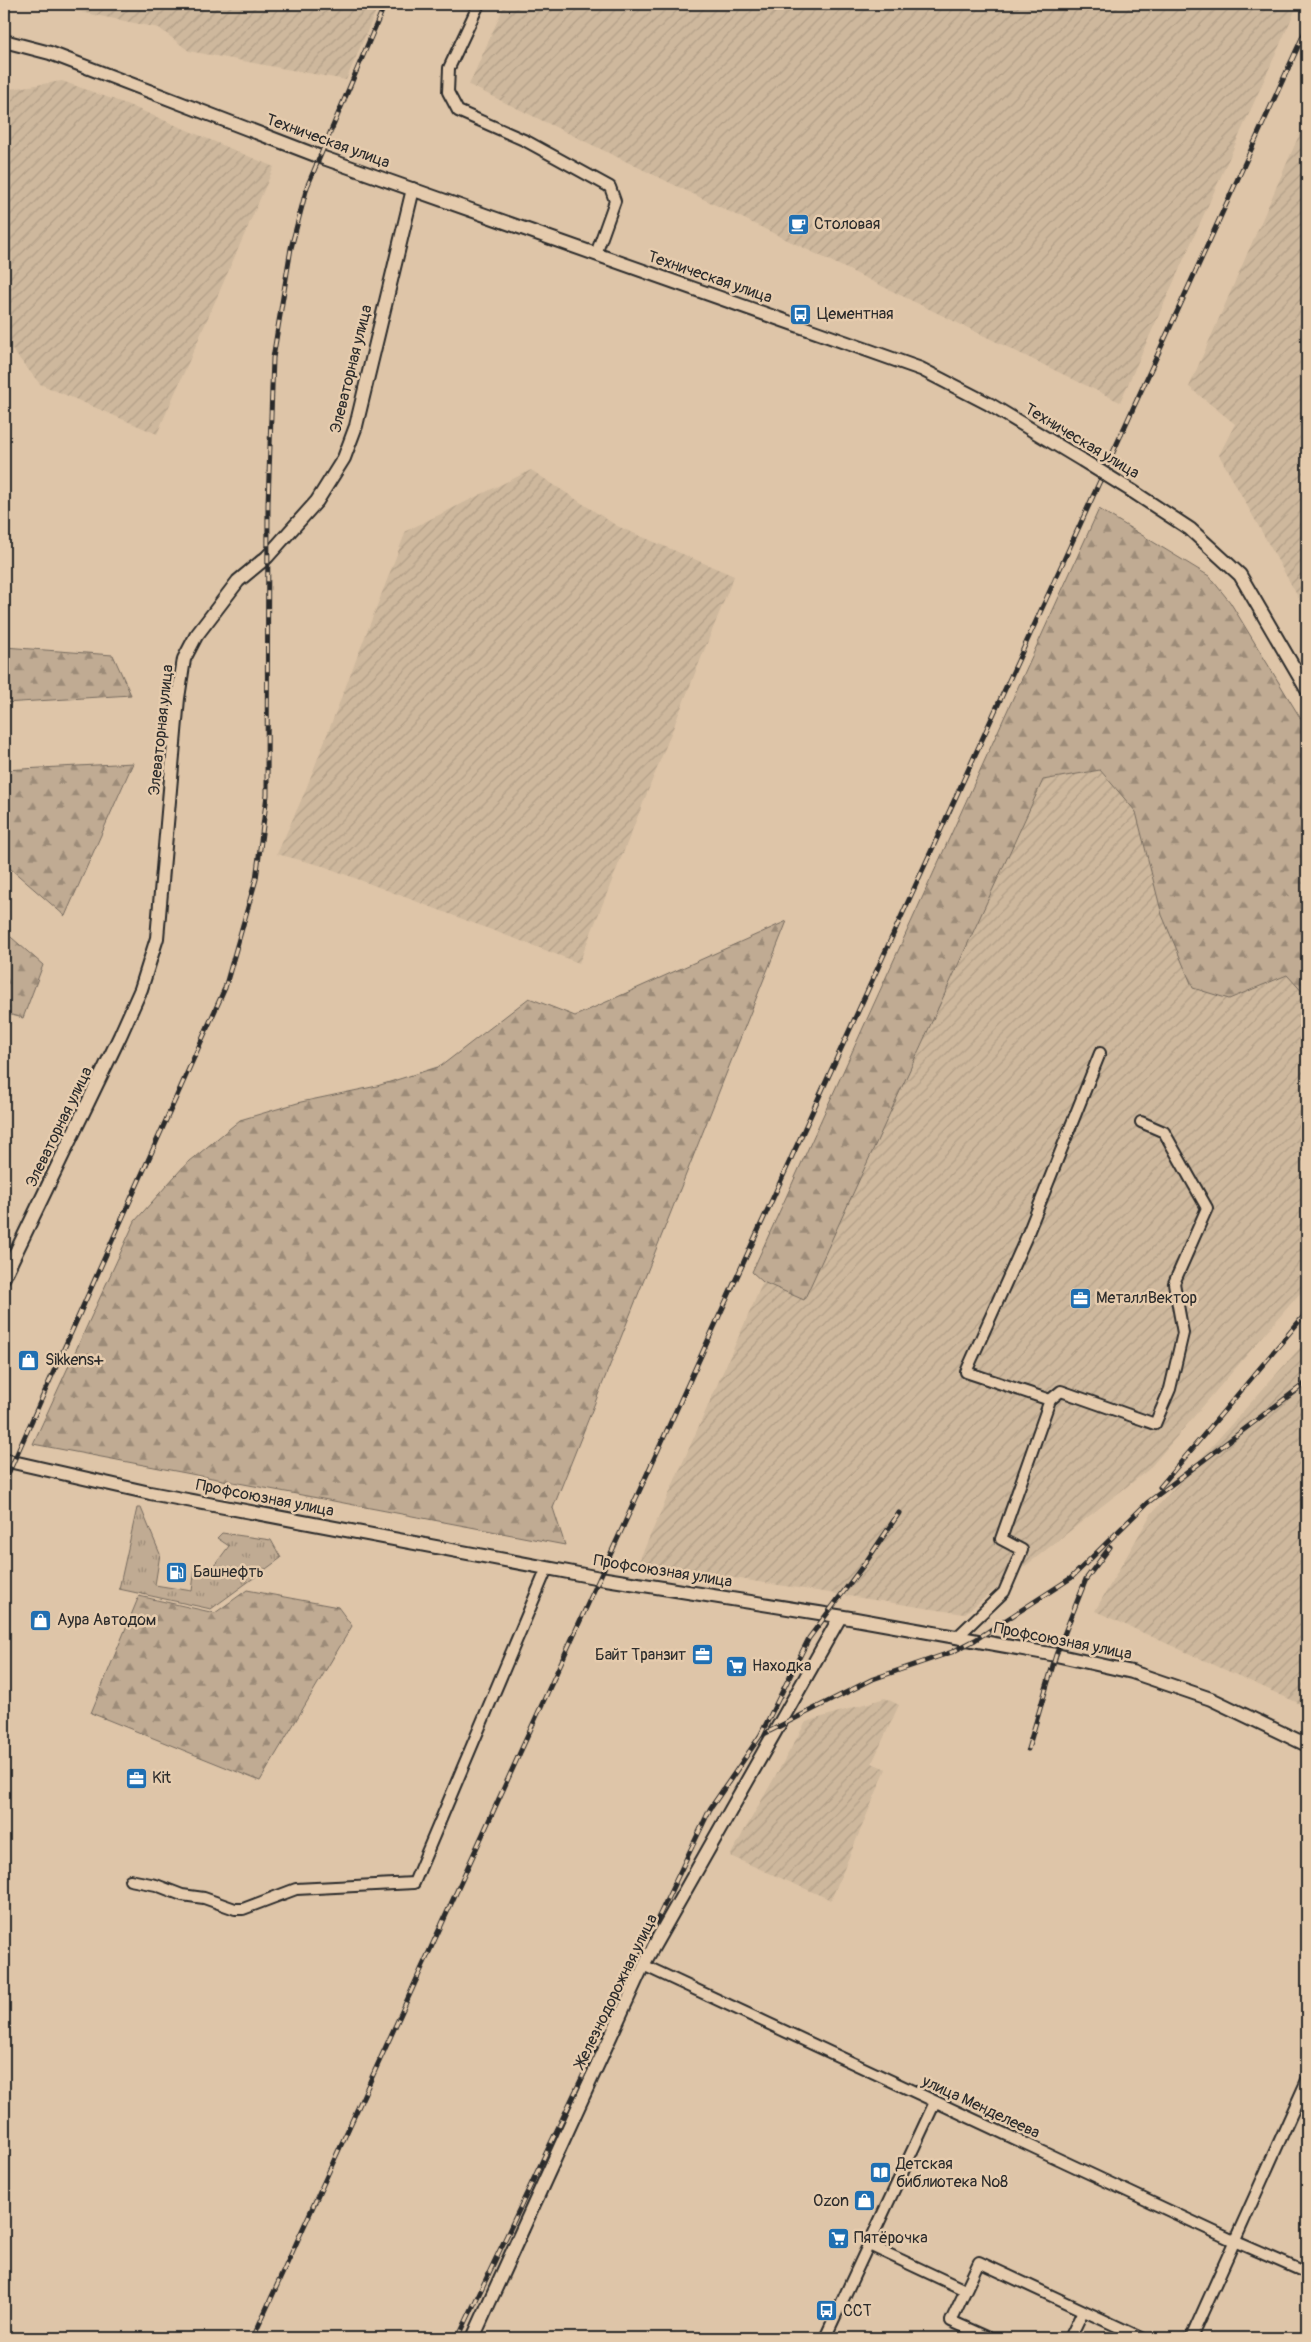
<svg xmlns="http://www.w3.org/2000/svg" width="1311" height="2342" viewBox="0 0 1311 2342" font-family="Pangolin,sans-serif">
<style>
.industrial{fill:url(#industrial-furrows)}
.grass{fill:url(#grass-tufts);stroke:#766b5f}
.forest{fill:url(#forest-firs);stroke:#766b5f}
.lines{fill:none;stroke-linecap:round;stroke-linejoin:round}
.minor-casing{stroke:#2b2b2b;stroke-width:14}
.major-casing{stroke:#2b2b2b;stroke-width:16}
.minor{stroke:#e5cbad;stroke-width:10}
.major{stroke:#e5cbad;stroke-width:12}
.rail-casing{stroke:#2b2b2b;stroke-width:5}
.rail{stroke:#e5cbad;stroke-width:3;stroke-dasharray:9;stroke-linecap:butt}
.major-bridge-casing{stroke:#2b2b2b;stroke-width:16;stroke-linecap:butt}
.major-bridge{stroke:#e5cbad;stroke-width:12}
.labels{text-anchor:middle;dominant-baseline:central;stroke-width:5;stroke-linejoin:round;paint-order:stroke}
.street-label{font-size:16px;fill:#2b2b2b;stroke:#e5cbad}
.poi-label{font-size:16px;fill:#2b2b2b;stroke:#e5cbad;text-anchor:start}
</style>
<defs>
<pattern id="industrial-furrows" width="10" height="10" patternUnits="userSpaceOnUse" patternTransform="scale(1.25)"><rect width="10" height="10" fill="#ceb89d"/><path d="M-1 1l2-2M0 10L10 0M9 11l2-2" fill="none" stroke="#b19e87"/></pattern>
<pattern id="grass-tufts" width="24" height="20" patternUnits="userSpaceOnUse" patternTransform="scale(1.25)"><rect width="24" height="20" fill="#c0ab93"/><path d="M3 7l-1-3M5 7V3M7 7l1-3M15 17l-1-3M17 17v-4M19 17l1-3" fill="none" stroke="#9c8b78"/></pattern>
<pattern id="forest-firs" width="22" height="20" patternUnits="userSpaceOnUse" patternTransform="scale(1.25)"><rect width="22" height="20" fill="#c0ab93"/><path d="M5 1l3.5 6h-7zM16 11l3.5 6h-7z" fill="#9c8b78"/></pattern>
</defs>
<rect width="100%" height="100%" fill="#dec5a8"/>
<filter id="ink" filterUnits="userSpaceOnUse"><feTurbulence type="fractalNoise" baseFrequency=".02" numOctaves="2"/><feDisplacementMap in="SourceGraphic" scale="10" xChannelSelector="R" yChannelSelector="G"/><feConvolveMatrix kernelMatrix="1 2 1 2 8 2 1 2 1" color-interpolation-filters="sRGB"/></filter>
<g filter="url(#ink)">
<g class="industrial">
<path d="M56,4H379L346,80L189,51L159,28L56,7Z"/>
<path d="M505,4H1298L1120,402L469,85Z"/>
<path d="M62,81L126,104L274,167L157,434L40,384L4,340V90Z"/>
<path d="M1307,117V613L1219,455L1235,424L1189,387Z"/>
<path d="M531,470L617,526L734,576L579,963L323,866L277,854L304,794L406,531Z"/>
<path d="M1100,770L1136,812L1162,915L1229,999L1287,975L1307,997V1285L1148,1470L964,1614L638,1563L763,1282L804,1299L1043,780Z"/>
<path d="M1307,1340V1707L1095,1611L1151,1514Z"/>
<path d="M885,1698L899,1705L872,1763L886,1769L831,1900L730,1856L806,1722Z"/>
</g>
<path class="grass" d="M137,1508H141L160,1554L155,1585L192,1591L195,1567L198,1565L208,1574L229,1546L217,1538L222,1533L271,1540L281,1558L211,1609L119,1589Z"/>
<g class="forest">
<path d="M1099,509L1209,576L1230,602L1307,729V997L1287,975L1229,999L1193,988L1162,915L1136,812L1100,770L1043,780L804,1300L763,1282L752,1272Z"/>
<path d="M4,647L113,655L131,695L4,703Z"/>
<path d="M133,763L65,916L4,863V770Z"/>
<path d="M787,921L553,1508L565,1545L33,1444L135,1221L184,1166L240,1120L301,1102L377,1086L441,1066L529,998L575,1016Z"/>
<path d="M4,931L43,965L23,1018L4,1013Z"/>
<path d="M247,1590L338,1607L352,1626L260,1781L91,1713L139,1596L215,1613Z"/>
</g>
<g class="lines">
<defs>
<g id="minor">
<path d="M479,4L449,68L448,92L458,111L526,141L610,187L615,201L596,254"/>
<path d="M1050,1400L1061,1391L1155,1424L1170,1389L1183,1333L1174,1283L1207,1208L1164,1132L1141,1122"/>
<path d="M957,1637L1004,1592L1022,1550L1001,1539L1050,1400L966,1372L1026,1238L1100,1053"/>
<path d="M130,1880L156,1885L182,1895L204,1898L235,1909H243L296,1889L414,1883L547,1568"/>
<path d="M643,1965L1234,2241L1307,2273"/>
<path d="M869,2245L965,2290"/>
<path d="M825,2338L935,2102"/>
<path d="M989,2338L951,2321L979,2262L1142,2338"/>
<path d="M1070,2338L1083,2311"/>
<path d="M1191,2338L1307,2080"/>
</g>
<g id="major">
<path d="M4,41L50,53L318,156L921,369L989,404L1082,460"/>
<path d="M1132,491L1190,529L1240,575L1307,690"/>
<path d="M4,1277L120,1036L141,989L157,938L178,698L184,659L196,636L238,581L267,557L317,501L344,458L356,426L413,189"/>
<path d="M4,1460L150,1493L600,1578L850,1618L1056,1655L1132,1672L1211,1699L1307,1745"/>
<path d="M473,2338L643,1965L840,1617"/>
</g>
</defs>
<use href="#minor" class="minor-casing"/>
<use href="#major" class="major-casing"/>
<use href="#minor" class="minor"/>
<use href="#major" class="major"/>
<defs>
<g id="rail">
<path d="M4,1483L225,988L256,879L267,795L268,504L273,358L291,248L307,187L385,4"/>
<path d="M1160,1487L1307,1312"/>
<path d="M760,1736L809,1638L868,1559L899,1513"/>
<path d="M1028,1749L1056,1655L1086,1579L1110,1547"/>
<path d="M253,2338L1307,27"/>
<path d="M458,2338L710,1809L760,1736L873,1679L952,1652L975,1640L1071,1578L1147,1503L1307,1382"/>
</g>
</defs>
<use href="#rail" class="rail-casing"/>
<use href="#rail" class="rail"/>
<defs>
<path id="major-bridge" d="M1082,460L1132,491"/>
</defs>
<use href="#major-bridge" class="major-bridge-casing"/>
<use href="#major-bridge" class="major-bridge"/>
</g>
</g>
<defs>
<symbol id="cafe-square" viewBox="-11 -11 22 22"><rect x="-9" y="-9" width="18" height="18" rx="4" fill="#1f6fb2" stroke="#e5cbad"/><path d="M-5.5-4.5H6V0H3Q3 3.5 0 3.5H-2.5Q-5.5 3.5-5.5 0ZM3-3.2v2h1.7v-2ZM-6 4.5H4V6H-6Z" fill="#fff"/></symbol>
<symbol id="bus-square" viewBox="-11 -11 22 22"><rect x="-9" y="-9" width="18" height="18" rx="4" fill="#1f6fb2" stroke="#e5cbad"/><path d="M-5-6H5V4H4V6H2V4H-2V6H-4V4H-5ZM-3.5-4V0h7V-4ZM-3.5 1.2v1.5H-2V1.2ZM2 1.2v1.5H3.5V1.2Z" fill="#fff"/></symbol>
<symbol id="office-square" viewBox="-11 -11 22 22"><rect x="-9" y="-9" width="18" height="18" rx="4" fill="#1f6fb2" stroke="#e5cbad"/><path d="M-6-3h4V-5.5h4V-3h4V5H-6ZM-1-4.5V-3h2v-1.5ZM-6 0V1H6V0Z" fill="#fff"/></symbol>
<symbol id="shop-square" viewBox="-11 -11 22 22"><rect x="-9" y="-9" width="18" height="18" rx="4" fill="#1f6fb2" stroke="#e5cbad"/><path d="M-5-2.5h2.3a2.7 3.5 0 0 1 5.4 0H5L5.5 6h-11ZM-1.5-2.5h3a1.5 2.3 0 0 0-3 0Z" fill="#fff"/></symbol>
<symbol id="fuel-square" viewBox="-11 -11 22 22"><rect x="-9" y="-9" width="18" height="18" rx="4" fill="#1f6fb2" stroke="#e5cbad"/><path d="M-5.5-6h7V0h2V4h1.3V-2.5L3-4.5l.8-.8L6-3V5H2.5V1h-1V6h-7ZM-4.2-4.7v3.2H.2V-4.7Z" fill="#fff"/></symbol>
<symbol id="supermarket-square" viewBox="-11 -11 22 22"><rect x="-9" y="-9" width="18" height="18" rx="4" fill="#1f6fb2" stroke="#e5cbad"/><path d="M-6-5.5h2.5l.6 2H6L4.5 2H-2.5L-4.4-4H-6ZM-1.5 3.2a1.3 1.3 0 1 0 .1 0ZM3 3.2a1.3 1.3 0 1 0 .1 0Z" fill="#fff"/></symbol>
<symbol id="library-square" viewBox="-11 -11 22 22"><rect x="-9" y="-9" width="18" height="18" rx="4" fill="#1f6fb2" stroke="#e5cbad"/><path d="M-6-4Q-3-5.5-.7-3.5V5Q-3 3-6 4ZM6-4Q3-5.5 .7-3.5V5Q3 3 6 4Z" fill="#fff"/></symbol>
</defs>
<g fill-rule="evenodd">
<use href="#cafe-square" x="786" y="212" width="25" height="25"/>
<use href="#bus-square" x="788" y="302" width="25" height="25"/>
<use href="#office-square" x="1068" y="1286" width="25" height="25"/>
<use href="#shop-square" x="16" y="1348" width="25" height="25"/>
<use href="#fuel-square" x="164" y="1560" width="25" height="25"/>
<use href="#shop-square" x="28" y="1608" width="25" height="25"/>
<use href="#office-square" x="690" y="1642" width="25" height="25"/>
<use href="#supermarket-square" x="724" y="1654" width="25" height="25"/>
<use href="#office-square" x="124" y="1766" width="25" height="25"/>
<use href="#library-square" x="868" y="2160" width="25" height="25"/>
<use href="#shop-square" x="852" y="2188" width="25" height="25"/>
<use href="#supermarket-square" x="826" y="2226" width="25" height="25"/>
<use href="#bus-square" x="814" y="2298" width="25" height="25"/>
</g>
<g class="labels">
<g class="street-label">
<text transform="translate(328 141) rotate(20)">Техническая улица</text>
<text transform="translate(710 277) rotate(19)">Техническая улица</text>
<text transform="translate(351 369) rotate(-76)">Элеваторная улица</text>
<text transform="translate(1082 441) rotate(31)">Техническая улица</text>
<text transform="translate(161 730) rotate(-84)">Элеваторная улица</text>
<text transform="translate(59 1127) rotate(-64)">Элеваторная улица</text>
<text transform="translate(265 1498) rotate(11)">Профсоюзная улица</text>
<text transform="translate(663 1571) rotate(9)">Профсоюзная улица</text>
<text transform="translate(1063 1641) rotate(11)">Профсоюзная улица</text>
<text transform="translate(616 1991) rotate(-64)">Железнодорожная улица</text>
<text transform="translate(981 2107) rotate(25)">улица Менделеева</text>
</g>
<g class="poi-label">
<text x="814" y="224">Столовая</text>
<text x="817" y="314">Цементная</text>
<text x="1096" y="1298">МеталлВектор</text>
<text x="45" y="1360">Sikkens+</text>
<text x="193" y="1572">Башнефть</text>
<text x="57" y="1620">Аура Автодом</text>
<text x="686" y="1655" text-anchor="end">Байт Транзит</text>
<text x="752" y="1666">Находка</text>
<text x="152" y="1778">Kit</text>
<text x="896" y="2164">Детская<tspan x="896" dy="18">библиотека №8</tspan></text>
<text x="849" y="2201" text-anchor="end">Ozon</text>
<text x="854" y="2238">Пятёрочка</text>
<text x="843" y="2311">ССТ</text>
</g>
</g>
<rect width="1311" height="2342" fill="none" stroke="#e5cbad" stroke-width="20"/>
<rect x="10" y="10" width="1291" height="2322" fill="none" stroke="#2b2b2b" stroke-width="2" filter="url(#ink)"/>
</svg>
